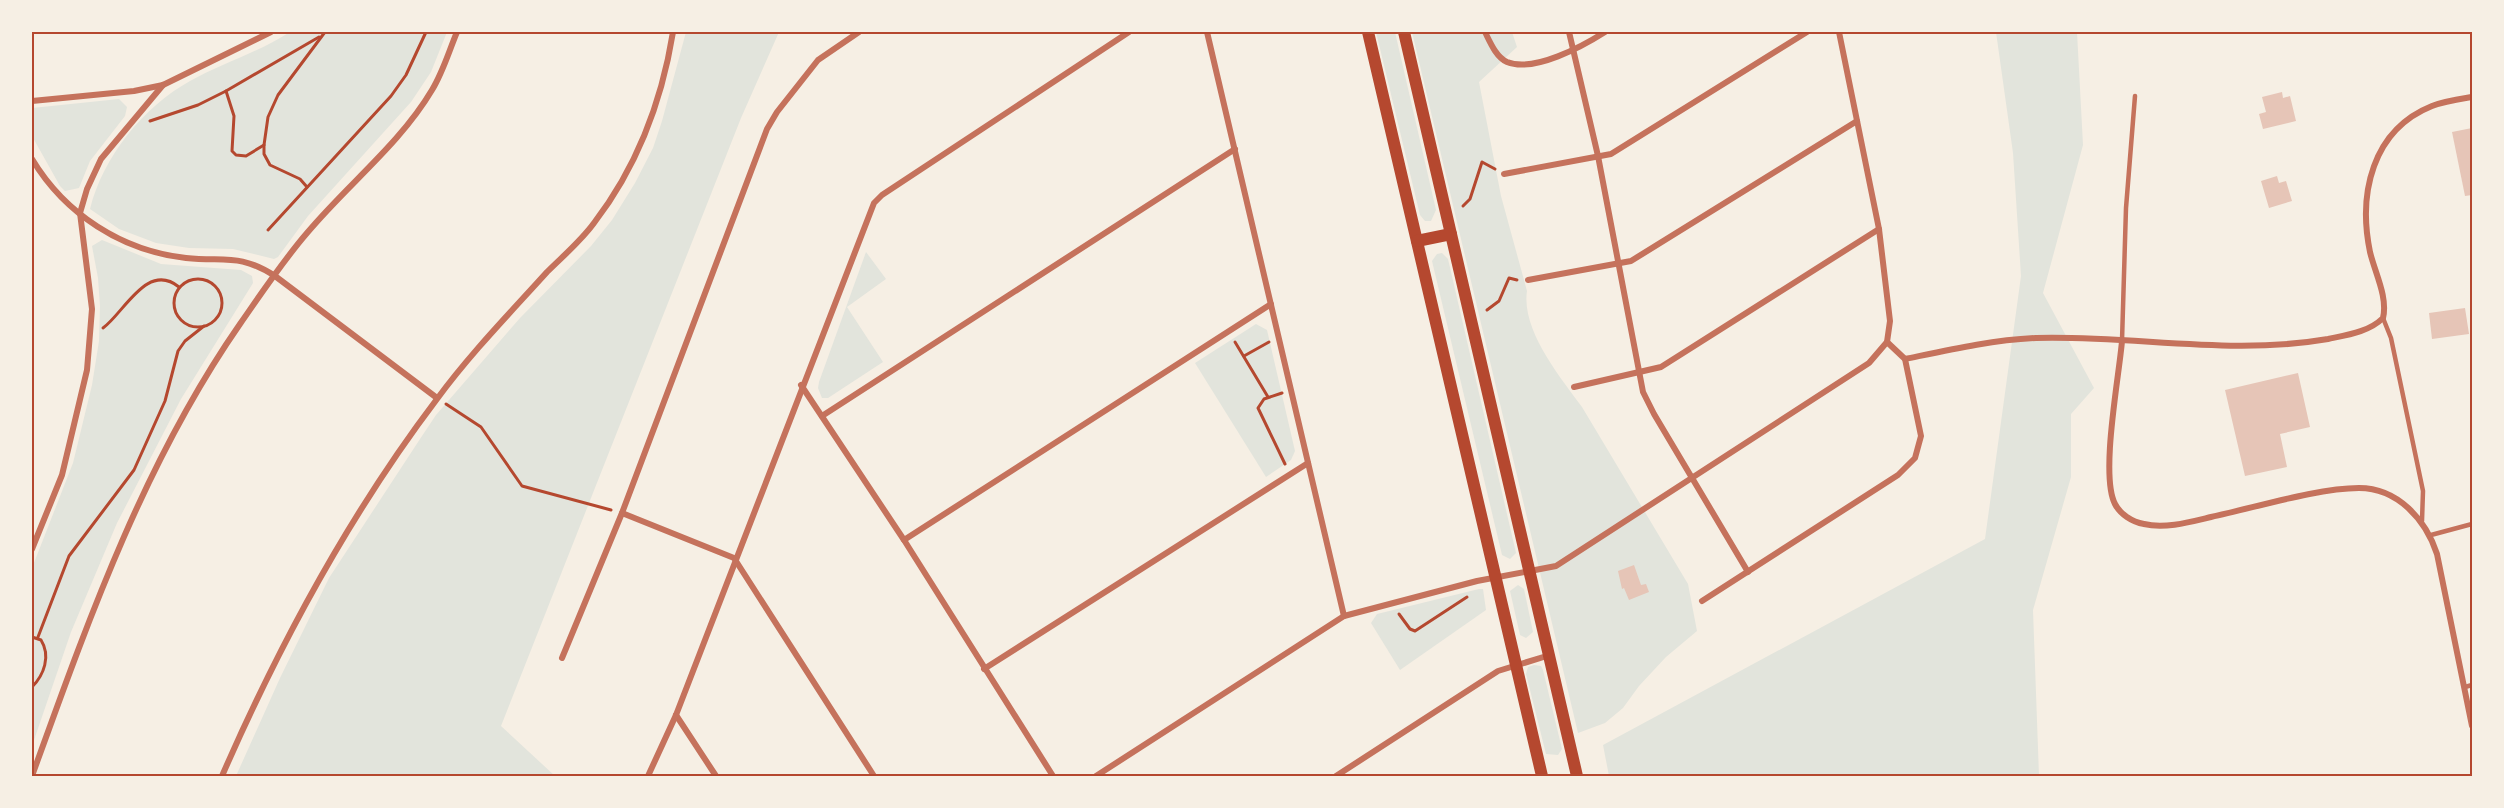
<svg xmlns="http://www.w3.org/2000/svg" width="2504" height="808" viewBox="0 0 2504 808" font-family="'Exo 2',sans-serif">
<style>
.green{fill:#e2e4dc}
.building{fill:#e6c5b7}
.lines{fill:none;stroke-linecap:round;stroke-linejoin:round}
.path{stroke:#b5482f;stroke-width:3}
.service{stroke:#c5725c;stroke-width:4.5}
.minor{stroke:#c5725c;stroke-width:6}
.secondary{stroke:#b5482f;stroke-width:12}
.neatline{fill:none;stroke:#b5482f;stroke-width:2}
</style>
<rect width="100%" height="100%" fill="#f6efe4"/>
<g class="green">
<path d="M290,32H447L431,72L411,102L308,216L278,257L274,259L233,249L189,248L156,243L119,229L90,209C103,157 143,107 190,81C223,63 259,52 290,32Z"/>
<path d="M686,32H779L741,118L501,726L555,776H236L280,678L329,578L420,439L436,415L520,318L591,246L612,220L635,183L653,148L662,121Z"/>
<path d="M1376,32H1395L1436,210L1431,221H1425L1420,215Z"/>
<path d="M1412,32H1512L1517,47L1479,82L1501,196L1527,291C1521,330 1561,378 1582,407L1688,584L1697,631L1666,657L1639,686L1623,708L1605,723L1578,733Z"/>
<path d="M1996,32H2077L2083,145L2043,293L2094,388L2071,414V477L2033,610L2039,776H1609L1603,745L1985,539L2021,276L2013,153Z"/>
<path d="M119,99L127,107L125,116L90,161L79,188L65,191L60,186L32,136V108Z"/>
<path d="M102,240L161,264L241,270L252,276L253,283L181,399L117,523L71,632L32,746V568L73,463L92,385L99,341L100,306L98,278L92,246Z"/>
<path d="M866,252L886,279L847,307L883,362L828,398H822L818,388L819,382Z"/>
<path d="M1442,253L1448,259L1516,553L1510,559L1502,555L1432,261L1437,254Z"/>
<path d="M1256,324L1267,330L1295,451L1291,460L1266,477L1195,363Z"/>
<path d="M1518,585L1524,589L1533,632L1526,638L1520,635L1510,591Z"/>
<path d="M1479,589H1483L1486,610L1400,670L1371,623L1377,614Z"/>
<path d="M1534,665L1541,666L1543,670L1562,749L1558,755L1546,754L1526,674L1528,667Z"/>
</g>
<g class="building">
<path d="M2282,92L2283,98L2290,96L2296,121L2263,129L2259,114L2266,112L2262,97Z"/>
<path d="M2472,128V195L2465,196L2452,132Z"/>
<path d="M2277,176L2279,183L2286,181L2292,201L2269,208L2261,181Z"/>
<path d="M2465,308L2469,334L2432,339L2429,313Z"/>
<path d="M2298,373L2310,427L2280,434L2287,467L2245,476L2225,390Z"/>
<path d="M1634,565L1641,585L1646,584L1649,592L1629,600L1624,588L1622,589L1618,571Z"/>
</g>
<g class="lines">
<g class="path">
<path d="M226,91L234,116L232,151L236,155L246,156L264,145"/>
<path d="M150,121L198,105L226,91L319,37"/>
<path d="M307,187L300,179L270,165L264,154V145L268,117L278,95L325,32"/>
<path d="M1463,206L1470,199L1482,162L1495,169"/>
<path d="M268,230L391,96L406,75L426,32"/>
<circle cx="198" cy="303" r="24"/>
<path d="M1487,310L1499,301L1509,278L1517,280"/>
<path d="M103,328C124,313 147,261 179,287"/>
<path d="M1235,342L1268,397"/>
<path d="M1244,356L1269,342"/>
<path d="M1282,393L1264,399L1258,408L1285,464"/>
<path d="M446,404L481,427L522,486L611,510"/>
<path d="M1399,614L1410,629L1415,631L1467,597"/>
<path d="M32,637L41,640C51,656 44,675 32,687"/>
<path d="M38,637L69,556L134,470L165,401L178,351L185,341L204,326"/>
</g>
<g class="service">
<path d="M2383,318L2391,338L2423,491L2422,521"/>
<path d="M2122,341L2126,208L2135,96"/>
<path d="M2431,535L2472,524"/>
<path d="M2465,687L2472,685"/>
</g>
<g class="minor">
<path d="M1207,32L1344,616"/>
<path d="M1485,32C1490,42 1496,57 1507,62C1534,73 1583,46 1605,32"/>
<path d="M1569,32L1598,156L1643,392L1654,414L1748,572"/>
<path d="M32,101L134,91L163,85L271,32"/>
<path d="M32,159C65,214 122,251 186,258C225,262 239,253 275,276L437,398"/>
<path d="M1504,174L1611,154L1807,32"/>
<path d="M1528,280L1631,261L1857,121"/>
<path d="M2122,341C2119,377 2100,475 2115,504C2120,514 2132,522 2144,524C2165,529 2190,522 2211,517C2254,508 2317,488 2359,488C2398,488 2426,520 2437,554L2472,726"/>
<path d="M1905,359C1948,350 1991,340 2036,338C2134,335 2230,356 2328,339C2347,335 2369,332 2383,318C2388,297 2375,273 2370,252C2358,194 2372,130 2432,106C2445,101 2460,99 2472,97"/>
<path d="M801,385L904,540L1053,776"/>
<path d="M1574,387L1661,367L1879,229"/>
<path d="M822,416L1235,149"/>
<path d="M622,513L734,558L874,776"/>
<path d="M904,540L1271,304"/>
<path d="M32,549L62,475L87,370L92,309L80,213L87,189L101,159L163,85"/>
<path d="M1702,601L1898,475L1915,458L1921,436L1905,359L1887,342"/>
<path d="M562,658L622,513L767,129L777,112L818,60L859,32"/>
<path d="M984,669L1308,463"/>
<path d="M676,715L716,776"/>
<path d="M32,776C88,621 144,462 240,324C261,294 282,262 307,233C347,185 400,144 432,90C443,72 449,51 457,32"/>
<path d="M222,776C280,643 349,515 437,399C470,354 510,313 547,272C563,256 581,241 594,223C637,167 662,100 673,32"/>
<path d="M648,776L676,715L874,203L882,195L1129,32"/>
<path d="M1096,776L1344,616L1477,581L1556,566L1869,363L1887,342L1890,321L1879,229L1839,32"/>
<path d="M1336,776L1498,671L1550,655"/>
</g>
<g class="secondary">
<path d="M1368,32L1542,776"/>
<path d="M1404,32L1577,776"/>
<path d="M1417,241L1451,234"/>
</g>
</g>
<rect width="2504" height="808" fill="none" stroke="#f6efe4" stroke-width="66"/>
<rect x="33" y="33" width="2438" height="742" class="neatline"/>
</svg>
